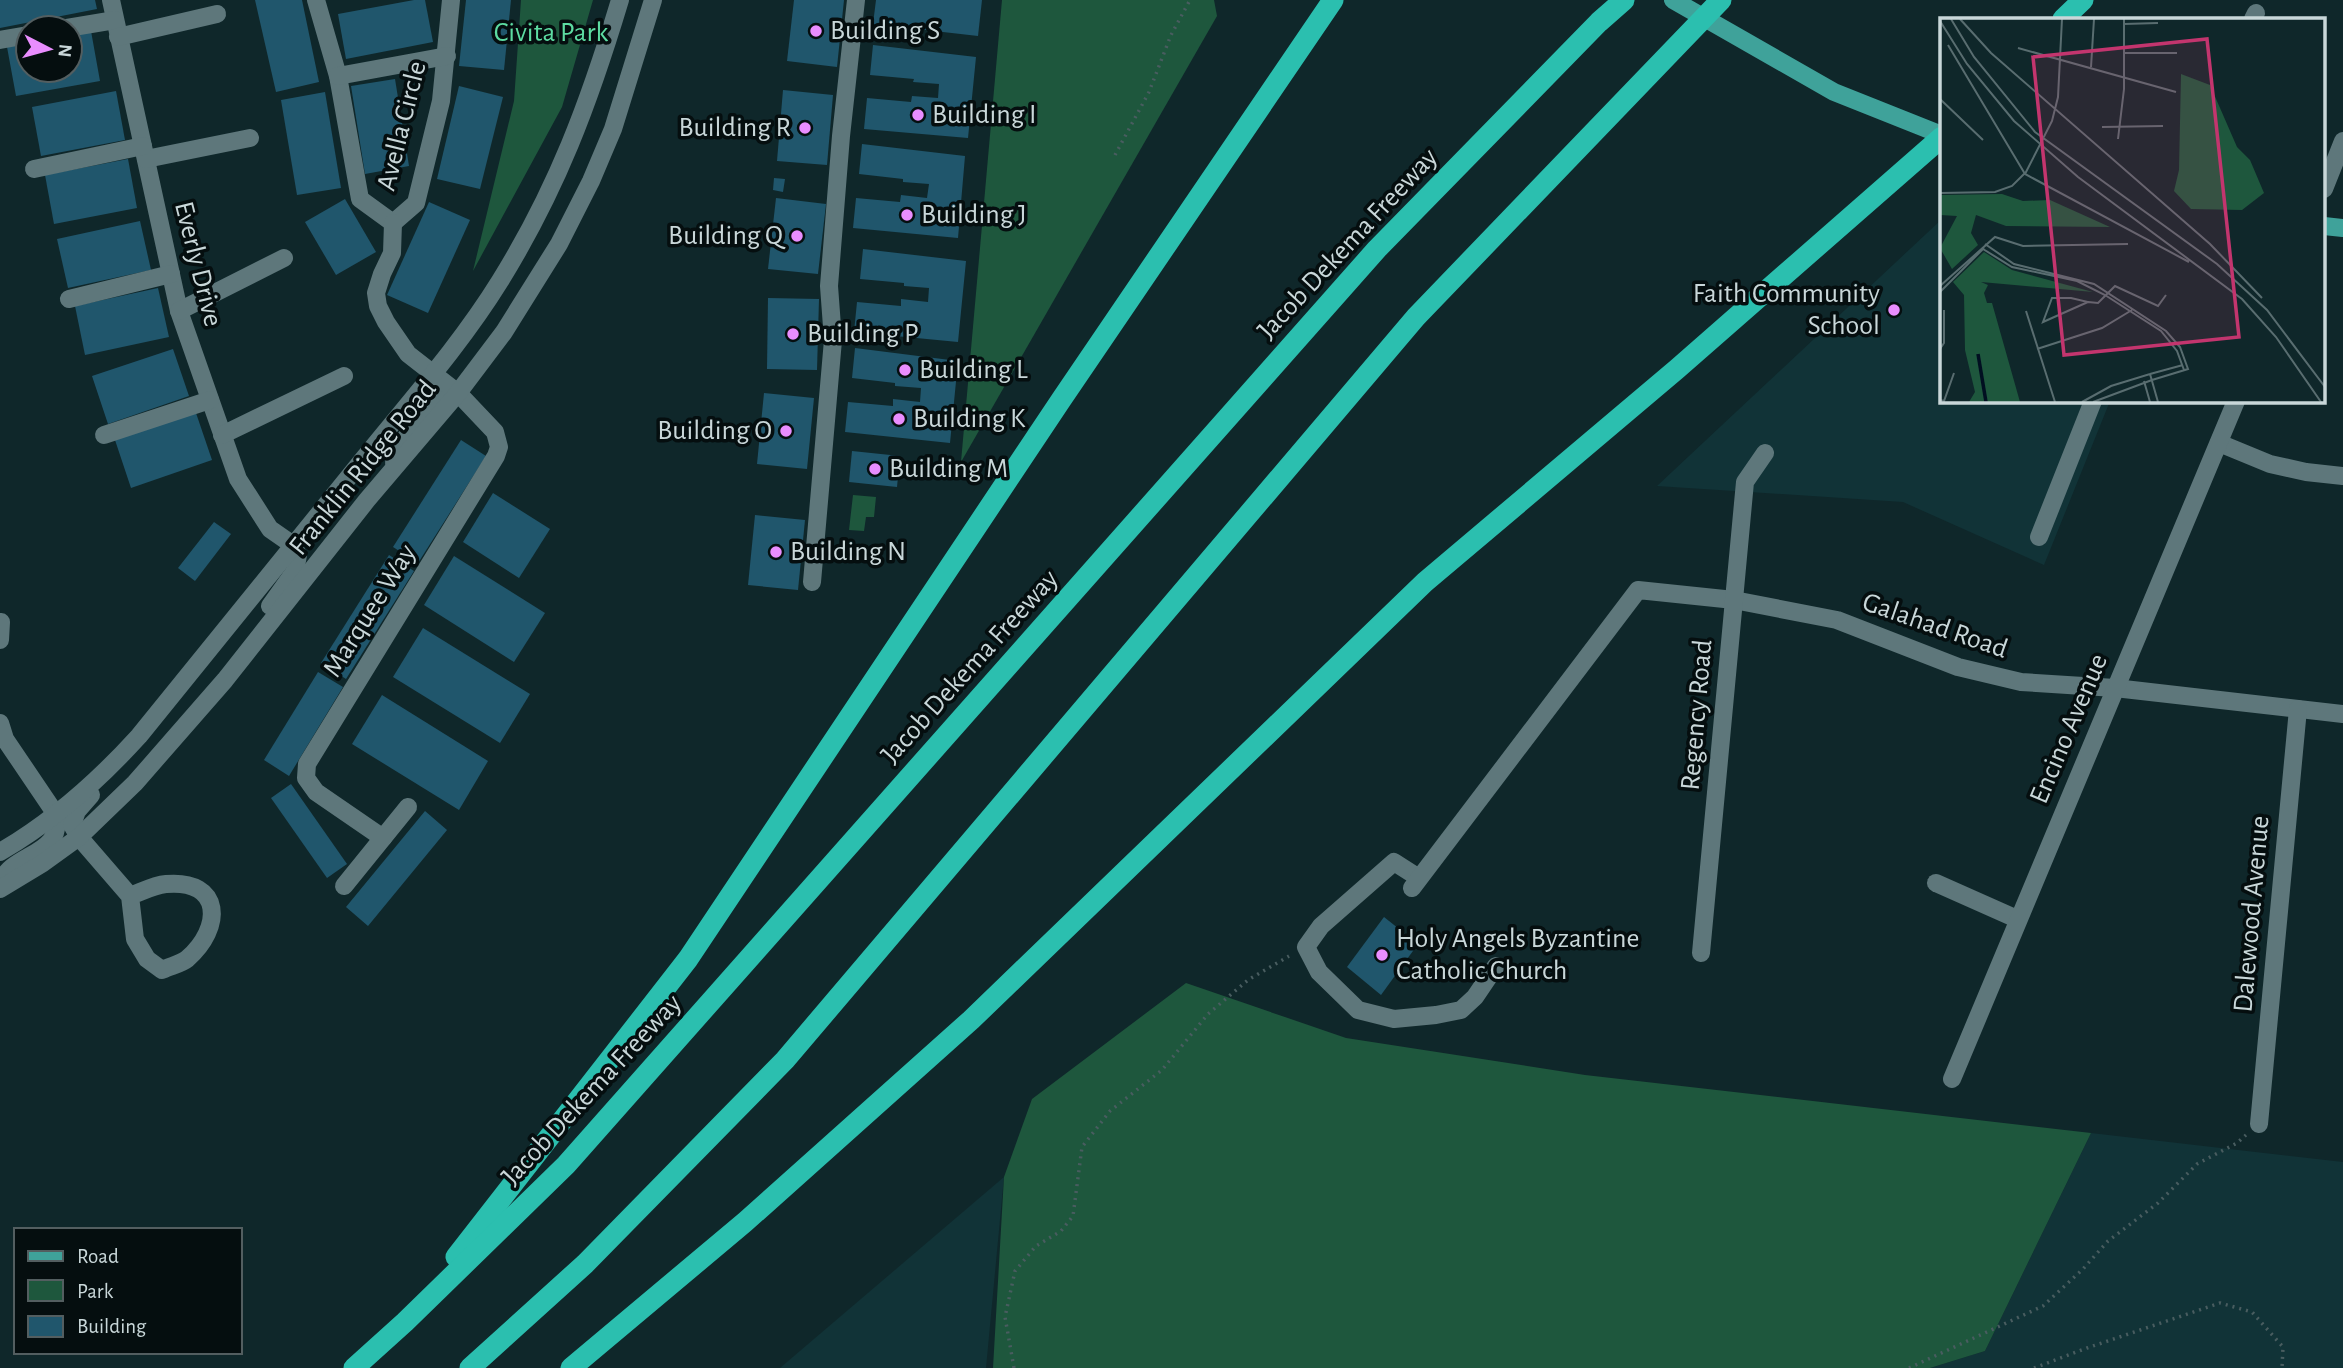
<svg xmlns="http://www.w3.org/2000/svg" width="2343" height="1368" viewBox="0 0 2343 1368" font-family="'Alegreya Sans',sans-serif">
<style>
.built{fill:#113337}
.green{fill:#1e573d}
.building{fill:#20566c}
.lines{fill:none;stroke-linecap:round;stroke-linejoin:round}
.path{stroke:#495d60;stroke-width:3.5;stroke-dasharray:2 5;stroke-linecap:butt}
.minor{stroke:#5e777b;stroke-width:18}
.major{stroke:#3fa29a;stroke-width:18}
.highway{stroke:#2bbfaf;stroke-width:21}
.poi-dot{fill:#e98dfe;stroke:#050e0f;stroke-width:2.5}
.labels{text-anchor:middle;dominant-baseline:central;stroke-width:7;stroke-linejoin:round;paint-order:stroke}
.poi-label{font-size:28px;fill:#c9d7d9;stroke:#050e0f;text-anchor:start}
.park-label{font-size:28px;fill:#5ddca2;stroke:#050e0f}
.street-label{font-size:28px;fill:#c9d7d9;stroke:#050e0f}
.inset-river{fill:none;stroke:#010f21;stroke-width:3.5}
.inset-road{fill:none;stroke:#596d70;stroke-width:2}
.view{fill:#c3356e;fill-opacity:0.15;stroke:#c3356e;stroke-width:3.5}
.inset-edge{fill:none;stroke:#c9d7d9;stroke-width:3.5}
</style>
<rect width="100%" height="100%" fill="#0f272a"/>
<g class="built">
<path d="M1942,219V401H2110L2044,565L1903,502L1657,486Z"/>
<path d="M2091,1133L2343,1162V1368H1930L1985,1351Z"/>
<path d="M1004,1177L986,1368H780Z"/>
</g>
<g class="green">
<path d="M521,0H593L562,107L473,271L514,101Z"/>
<path d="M1002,0H1214L1217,16L961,462Z"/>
<path d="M853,495L876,497L874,517H866L864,531L849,530Z"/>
<path d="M1186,983L1346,1038L1585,1075L2091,1133L1985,1351L1930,1368H993L1004,1177L1032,1099Z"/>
</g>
<g class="building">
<path d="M0,0H95L97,9L0,28Z"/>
<path d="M255,0H302L319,82L276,92Z"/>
<path d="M414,0H425L433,42L346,59L338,14Z"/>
<path d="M466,0H511L504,70L459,66Z"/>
<path d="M794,0H844L837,67L787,61Z"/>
<path d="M876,0H982L978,36L873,24Z"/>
<path d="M91,31L100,81L16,96L7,47L28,43V70H70V35Z"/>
<path d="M873,45L976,57L968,138L864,129L867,98L911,102L912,96L938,98L939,84L913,82L914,79L870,75Z"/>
<path d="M395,79L409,166L365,174L351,86Z"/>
<path d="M459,86L503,97L480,189L437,179Z"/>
<path d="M783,90L833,95L827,165L777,161Z"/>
<path d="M116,91L125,140L41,156L32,107Z"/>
<path d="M325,92L341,188L297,195L281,100Z"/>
<path d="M862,144L965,156L958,238L853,228L856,198L900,202L901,195L927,198L929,184L903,182V179L859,174Z"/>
<path d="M128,159L137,208L54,224L45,175Z"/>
<path d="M774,178L785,179L783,192L773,190Z"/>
<path d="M776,198L826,204L818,274L768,269Z"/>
<path d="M345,199L376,252L336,275L305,222Z"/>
<path d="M429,202L470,220L428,313L387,295Z"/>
<path d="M140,221L151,270L68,288L57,239Z"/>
<path d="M863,249L966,261L958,342L854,332L857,302L901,306V299L928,302L929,288L904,286V283L860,279Z"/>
<path d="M158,288L169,337L85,355L75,306Z"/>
<path d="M768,298L819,299L817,370L767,369Z"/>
<path d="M855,348L958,361L950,443L845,432L848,402L893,406V399L920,402L921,388L895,386V383L852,378Z"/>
<path d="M173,349L189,396L108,424L92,376Z"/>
<path d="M764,393L814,398L807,469L757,464Z"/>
<path d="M196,413L212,460L131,488L115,440Z"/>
<path d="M461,440L486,456L418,563L393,547Z"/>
<path d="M852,451L900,456L897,487L849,482Z"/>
<path d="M493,493L550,529L519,578L463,542Z"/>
<path d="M755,515L805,520L798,590L748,585Z"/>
<path d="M214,522L231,534L195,581L178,568Z"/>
<path d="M389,555L414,571L346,679L321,663Z"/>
<path d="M454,556L545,613L514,662L424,605Z"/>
<path d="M423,628L530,694L500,743L393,677Z"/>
<path d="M318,672L343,687L289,776L264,760Z"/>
<path d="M382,695L488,761L459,810L352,744Z"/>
<path d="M291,784L347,864L327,878L271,798Z"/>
<path d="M425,811L447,830L368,926L346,907Z"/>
<path d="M1384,917L1418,944L1381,995L1347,967Z"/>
</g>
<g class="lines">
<g class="path">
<path d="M1115,155L1149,92L1171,35L1190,0"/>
<path d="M1014,1368L1005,1317L1015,1271L1036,1246L1061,1231L1073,1216L1082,1147L1110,1111L1162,1070L1208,1014L1248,980L1289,956"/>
<path d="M1909,1368L2043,1306L2083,1269L2108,1241L2158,1203L2197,1164L2237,1143L2246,1135"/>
<path d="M2034,1368L2087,1348L2220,1303L2252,1312L2283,1347L2282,1368"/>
</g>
<g class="minor">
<path d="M111,0L179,311L238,479L270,529L293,545L298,555L295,571L270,606"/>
<path d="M316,0L338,76L360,199L393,223L416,203L441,101L451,0"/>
<path d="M2253,19L2256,13"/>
<path d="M67,28L115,20"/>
<path d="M118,37L217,14"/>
<path d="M0,40L28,35"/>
<path d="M338,76L447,56"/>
<path d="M146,159L250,138"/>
<path d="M34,169L143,146"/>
<path d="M2324,189L2343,141"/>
<path d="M69,299L171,274"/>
<path d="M179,311L284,258"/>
<path d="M104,435L210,400"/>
<path d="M222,435L344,376"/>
<path d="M2219,443L2270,464L2306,472L2343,476"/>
<path d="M394,462C400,432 430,421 438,395C441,387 436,380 433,373"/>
<path d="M2039,537L2093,401"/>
<path d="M812,582L833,340L829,286L841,136L856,0"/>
<path d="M0,640L1,622"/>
<path d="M0,723L5,739L55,813C66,857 11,851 0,884"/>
<path d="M91,795L77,811L72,825L79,837L130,896L135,939L147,959L162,970C170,966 181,964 187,959C223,928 223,879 166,884C154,885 141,892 130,896"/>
<path d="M383,838L316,792L306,778L307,764L496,456L499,447L495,432L458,393L408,354L386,322L378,306L376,293L382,274L392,253L393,223"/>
<path d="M0,852C52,822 99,780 139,736C214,643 289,550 365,457C411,400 461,344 500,281C557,189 589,103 620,0"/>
<path d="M1419,878L1394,862L1321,926L1306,947L1319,972L1358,1010L1394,1019L1436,1015L1461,1010L1475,997L1496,966"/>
<path d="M1936,883L2017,919"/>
<path d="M344,886L408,807"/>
<path d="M1412,888L1638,590L1734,600L1837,620L1958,667L2021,682L2115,688L2343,714"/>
<path d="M0,889L43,863L79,837L135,783L225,680L367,500L458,393L504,332L559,244L591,181L613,129L653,0"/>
<path d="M1701,953L1745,482L1765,453"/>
<path d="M1952,1079L2236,401"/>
<path d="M2259,1124L2298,709"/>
</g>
<g class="major">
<path d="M1673,0L1834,92L1942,135"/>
<path d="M2324,226L2343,228"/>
</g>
<g class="highway">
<path d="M2063,19L2083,0"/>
<path d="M456,1257L688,959L1061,400L1333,0"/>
<path d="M354,1368L405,1322L566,1165L1377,249L1599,22L1624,0"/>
<path d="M470,1368L585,1264L785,1060L1416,317L1721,0"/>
<path d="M571,1368L745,1222L971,1020L1425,582L1677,369L1942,137"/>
</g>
</g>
<g class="poi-dot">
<circle cx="816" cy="31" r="7"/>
<circle cx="918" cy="115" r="7"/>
<circle cx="805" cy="128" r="7"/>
<circle cx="907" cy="215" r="7"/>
<circle cx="797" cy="236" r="7"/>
<circle cx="1894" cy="310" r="7"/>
<circle cx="793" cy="334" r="7"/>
<circle cx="905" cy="370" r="7"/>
<circle cx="899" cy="419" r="7"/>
<circle cx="786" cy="431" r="7"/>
<circle cx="875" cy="469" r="7"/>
<circle cx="776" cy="552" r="7"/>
<circle cx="1382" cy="955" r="7"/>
</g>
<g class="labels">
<g class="poi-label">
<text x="830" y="31">Building S</text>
<text x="932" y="115">Building I</text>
<text x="791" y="128" text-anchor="end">Building R</text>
<text x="921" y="215">Building J</text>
<text x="783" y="236" text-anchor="end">Building Q</text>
<text x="1880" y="294" text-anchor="end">Faith Community<tspan x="1880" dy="32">School</tspan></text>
<text x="807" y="334">Building P</text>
<text x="919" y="370">Building L</text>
<text x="913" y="419">Building K</text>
<text x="772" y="431" text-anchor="end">Building O</text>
<text x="889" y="469">Building M</text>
<text x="790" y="552">Building N</text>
<text x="1396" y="939">Holy Angels Byzantine<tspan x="1396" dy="32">Catholic Church</tspan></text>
</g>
<g class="park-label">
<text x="551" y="33">Civita Park</text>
</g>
<g class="street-label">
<text transform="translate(402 126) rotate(-76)">Avella Circle</text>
<text transform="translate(1348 244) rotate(-47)">Jacob Dekema Freeway</text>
<text transform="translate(198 264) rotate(76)">Everly Drive</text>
<text transform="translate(363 468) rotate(-51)">Franklin Ridge Road</text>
<text transform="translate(370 611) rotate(-58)">Marquee Way</text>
<text transform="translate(1935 626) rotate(19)">Galahad Road</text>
<text transform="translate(970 667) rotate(-48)">Jacob Dekema Freeway</text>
<text transform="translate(1697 715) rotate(-85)">Regency Road</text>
<text transform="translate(2069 729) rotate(-67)">Encino Avenue</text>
<text transform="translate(2252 914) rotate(-85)">Dalewood Avenue</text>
<text transform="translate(592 1090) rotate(-47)">Jacob Dekema Freeway</text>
</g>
</g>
<g transform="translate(1940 18)">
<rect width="385" height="385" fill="#0f272a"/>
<path d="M241,56L270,67L297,129L310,142L324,175L302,192L251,191L234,173L239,152ZM62,176L83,183L110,182L170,209L66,208L36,197L31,215L38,227L12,251L0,230L17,198L0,197V177ZM44,234L72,252L153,274L41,264L48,267L44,275L47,285H52L80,384H29L35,374L25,332L24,277L13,264Z" fill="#1e573d"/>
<path class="inset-river" d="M38,336L46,384"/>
<path class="inset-road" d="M11,1L34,39L95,114L277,246L327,292L385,369M20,1L51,35L270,226L322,280M0,3L27,46L74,103L138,159L302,281L336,319L381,384M184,6L218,5M8,27L85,156L249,244M78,30L236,74M184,35H237M151,49L154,1M0,81L43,122M162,109L223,108M178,121L184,71V1M85,156L112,103L118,79L122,1M0,175L55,174L72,168L84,156M45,226L74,246L154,266L226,313L240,329L248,351L212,362M43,231L72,249L137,263L165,277L221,313L237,333L244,352M0,268L55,219L83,228L188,226M0,274L44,230M112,280H131L148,284L103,304ZM148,284L158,285L175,268L218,288L226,277M86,293L115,384M0,331L4,325V292M97,331L162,310L192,292M210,356L243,347M204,363L210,384M0,382L4,383L14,355M142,384L171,368L210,356L218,384M153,384L212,362"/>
<path class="view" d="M267,21L299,319L124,337L93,39Z"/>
<rect width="385" height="385" class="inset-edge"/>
</g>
<rect x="14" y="1228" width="228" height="126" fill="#050e0f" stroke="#535e60" stroke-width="2"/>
<rect x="28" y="1251" width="35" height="10" fill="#3fa29a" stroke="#535e60" stroke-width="2"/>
<text x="77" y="1263" font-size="21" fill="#c9d7d9">Road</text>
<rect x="28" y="1280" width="35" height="21" fill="#1e573d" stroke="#535e60" stroke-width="2"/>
<text x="77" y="1298" font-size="21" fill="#c9d7d9">Park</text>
<rect x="28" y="1316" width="35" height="21" fill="#20566c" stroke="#535e60" stroke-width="2"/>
<text x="77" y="1333" font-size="21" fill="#c9d7d9">Building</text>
<g transform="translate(49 49) rotate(96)"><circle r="33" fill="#050e0f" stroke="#535e60" stroke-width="2"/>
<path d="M0-5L12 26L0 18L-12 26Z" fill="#e98dfe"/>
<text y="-10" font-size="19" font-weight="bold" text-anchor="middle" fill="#c9d7d9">N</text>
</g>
</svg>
